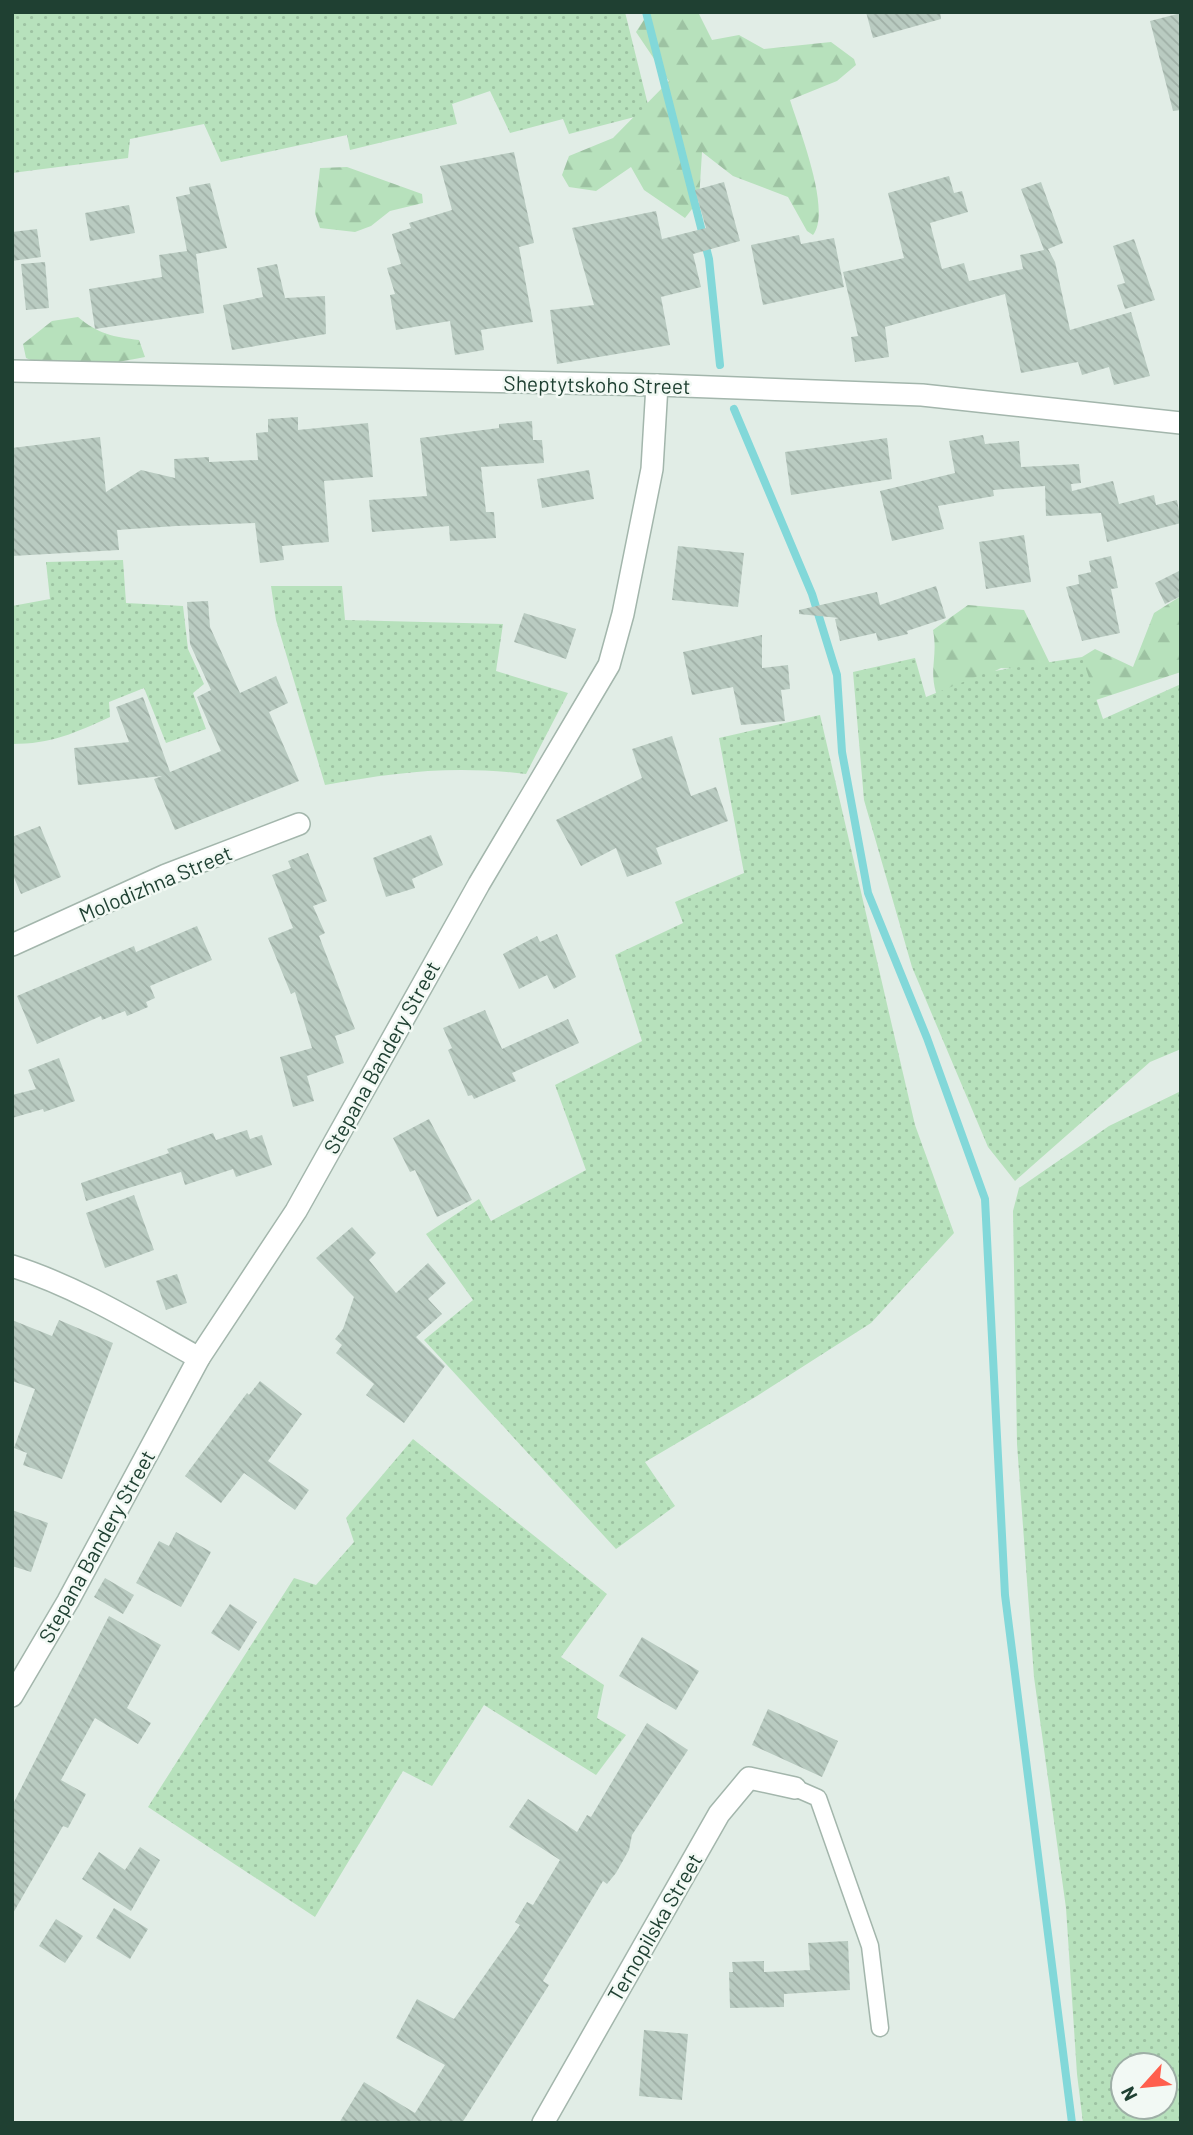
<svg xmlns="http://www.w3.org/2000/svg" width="1193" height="2135" viewBox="0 0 1193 2135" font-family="Barlow,sans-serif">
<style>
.forest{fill:url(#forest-firs)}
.park{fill:url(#park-dots);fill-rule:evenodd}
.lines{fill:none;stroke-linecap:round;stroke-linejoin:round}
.stream{stroke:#82d8d9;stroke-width:8}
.building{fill:url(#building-back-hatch)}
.service-casing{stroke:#a3b6ac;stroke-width:19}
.minor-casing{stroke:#a3b6ac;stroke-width:24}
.service{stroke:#fff;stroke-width:16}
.minor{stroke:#fff;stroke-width:21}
.labels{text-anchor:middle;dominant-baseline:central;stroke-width:5;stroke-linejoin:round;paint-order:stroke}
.street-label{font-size:21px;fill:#1f4032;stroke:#f2f9f4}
</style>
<defs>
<pattern id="forest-firs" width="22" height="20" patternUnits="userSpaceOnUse" patternTransform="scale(1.75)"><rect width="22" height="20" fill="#b7e1bc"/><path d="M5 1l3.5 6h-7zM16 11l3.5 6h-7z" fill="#9dc2a2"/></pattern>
<pattern id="park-dots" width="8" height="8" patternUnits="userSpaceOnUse" patternTransform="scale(1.75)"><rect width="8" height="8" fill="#b7e1bc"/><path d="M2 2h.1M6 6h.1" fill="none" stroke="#9dc2a2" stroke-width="1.8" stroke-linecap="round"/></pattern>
<pattern id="building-back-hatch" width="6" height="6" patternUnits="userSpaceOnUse" patternTransform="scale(1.75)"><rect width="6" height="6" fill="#b9cbc1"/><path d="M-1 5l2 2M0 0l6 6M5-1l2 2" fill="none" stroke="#9fafa6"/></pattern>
</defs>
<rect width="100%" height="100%" fill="#e1ede6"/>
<g class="forest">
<path d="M649,12H698L712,40L739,35L764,49L831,42L854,59L856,65L837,81L790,100C799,129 832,211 813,235L807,231L788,197L733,176L702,152L699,200L685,218L644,190L631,167L596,191L569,187L562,175L569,156L613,138L669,81L636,32Z"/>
<path d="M347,167L422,194L423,203L390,211L371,226L355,232L320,228L315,213L320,168Z"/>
<path d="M78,317C98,334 114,337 139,340L145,357C113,364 56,372 26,358L23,344L52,321Z"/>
<path d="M1181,596V672L1093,701L1077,671L1082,657L1095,649L1133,667L1154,613Z"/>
<path d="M968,605L1024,610L1054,672L1001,668L943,697L936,693C929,668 938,656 933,630Z"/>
</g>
<g class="park">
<path d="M12,12H625L650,113L569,134L563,119L510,133L490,91L452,104L457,124L350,150L347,135L221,162L204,124L130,139L128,158L12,173Z"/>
<path d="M123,560L126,603L183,606L188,649L204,684L193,693L206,729L166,743L144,688L109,702L110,717C75,733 51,744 12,744V606L50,599L46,562Z"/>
<path d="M271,586H342L345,620L503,624L496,671L568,693L526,774C452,765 397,772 325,785L276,620Z"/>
<path d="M1082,657L1103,719L1181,684V1049L1150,1062L1015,1181L988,1147L912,967L864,800L853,672L915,658L926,697L988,672Z"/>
<path d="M820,715L915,1125L954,1233L871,1323L757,1396L645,1462L675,1506L616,1549L424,1340L473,1300L426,1234L479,1199L491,1221L586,1170L555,1085L642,1041L615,955L683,923L675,902L744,873L719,738Z"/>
<path d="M1181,1091V2123H1083L1077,2074L1066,1908L1034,1677L1017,1444L1013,1211L1019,1188L1109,1126ZM1165,2065V2107H1123V2065Z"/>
<path d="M413,1439L607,1594L561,1657L604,1685L597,1718L626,1735L596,1775L484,1705L432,1786L403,1771L315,1917L148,1807L294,1578L316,1585L354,1542L346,1518Z"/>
</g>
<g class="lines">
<g class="stream">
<path d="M646,12L709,259L720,365"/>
<path d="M734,409L812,594L837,675L842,752L868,893L927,1038L985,1199L1005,1595L1072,2123"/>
</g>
</g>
<g class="building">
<path d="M866,12H940L941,19L873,38Z"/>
<path d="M1181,13V110L1173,111L1150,21Z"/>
<path d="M514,152L534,243L519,247L533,322L481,330L484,350L455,355L450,321L396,330L390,295L395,294L387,268L401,264L392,234L411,228L409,223L452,210L440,166Z"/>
<path d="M949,176L954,193L962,191L968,212L930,223L942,269L964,263L969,281L1023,269L1020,255L1044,250L1021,189L1041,182L1063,243L1048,249L1055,262L1070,330L1131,312L1150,376L1114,385L1109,367L1082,375L1078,362L1021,373L1005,294L885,327L889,357L855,362L851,337L858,336L843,272L904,258L888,193Z"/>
<path d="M724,182L740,241L693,254L701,287L661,297L670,345L557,364L550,310L594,305L572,228L656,211L662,239L706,228L695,190Z"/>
<path d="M210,183L227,248L196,254L204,313L95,329L89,289L162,277L159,255L187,251L176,197L190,194L189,187Z"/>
<path d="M129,205L135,233L90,241L85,213Z"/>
<path d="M37,229L41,257L12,261V232Z"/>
<path d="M799,235L801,244L834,238L844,287L763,305L751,245Z"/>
<path d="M1134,239L1155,300L1125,309L1117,285L1125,283L1113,246Z"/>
<path d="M45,262L49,308L26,310L21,264Z"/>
<path d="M277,264L285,298L325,296L326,334L232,350L223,305L263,297L257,268Z"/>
<path d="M298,417V430L368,423L373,477L324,481L329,542L282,546L284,560L260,563L255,523L176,526L117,530L119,550L12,556V448L100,437L106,492L141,470L175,478L174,459L209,457V462L258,460L256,433L268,432V419Z"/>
<path d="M532,421L533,440H542L544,463L481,467L486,512H494L496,538L450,541L449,526L372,532L369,500L427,496L420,438L499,428V424Z"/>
<path d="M983,435L985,444L1019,441L1021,467L1079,464L1081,483L1071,484L1072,491L1113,481L1119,504L1154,495L1156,505L1177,500L1181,523L1107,542L1101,513L1046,516L1045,486L993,490L994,496L938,506L944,529L892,541L880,491L955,473L949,441Z"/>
<path d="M887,438L892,479L791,495L785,452Z"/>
<path d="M589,470L594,499L542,508L537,479Z"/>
<path d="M1024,535L1031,582L986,589L979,542Z"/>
<path d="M678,546L744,553L738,607L672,600Z"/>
<path d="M1111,556L1118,588L1111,589L1120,633L1082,641L1066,587L1079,584L1078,575L1091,572L1089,561Z"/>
<path d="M1181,570V596L1165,604L1155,583Z"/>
<path d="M936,586L946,618L907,631L908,634L878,641L876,633L840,641L835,619L839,618L799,614V610L877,592L880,605Z"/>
<path d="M208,601L210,627L240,693L276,676L288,703L269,712L299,781L175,830L154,779L162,776L78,785L74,748L129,742L116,707L143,697L170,772L221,751L197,697L211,690L190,644L187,602Z"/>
<path d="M524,613L576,629L566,659L514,642Z"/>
<path d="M762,635V668L788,665L790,689L781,690L785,721L741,725L733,687L692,695L683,652Z"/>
<path d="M672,736L691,796L716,787L728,821L656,848L662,864L627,877L616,848L581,866L556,820L642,778L632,749Z"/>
<path d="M40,826L61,877L21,894L12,873V837Z"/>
<path d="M431,835L443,865L412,879L415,888L386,897L373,858Z"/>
<path d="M308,853L327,901L313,906L325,933L319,936L355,1029L335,1036L344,1063L307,1076L314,1101L293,1107L280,1057L312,1048L295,992L291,994L268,938L293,928L272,875L291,868L288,861Z"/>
<path d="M197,926L212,960L150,986L155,998L146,1002L148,1007L127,1016L125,1011L102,1020L101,1016L37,1044L17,996L134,946L136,952Z"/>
<path d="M557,934L576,977L554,989L547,975L519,989L503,954L537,936L540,942Z"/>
<path d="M485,1010L502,1049L568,1019L579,1043L512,1073L516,1081L474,1099L472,1095L468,1096L448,1050L452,1048L443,1028Z"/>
<path d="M59,1058L75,1101L44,1112L43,1109L12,1118V1095L36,1089L28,1070Z"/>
<path d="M429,1119L472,1200L437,1217L415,1170L410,1172L393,1138Z"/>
<path d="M247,1130L250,1139L262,1135L272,1165L236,1177L233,1169L185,1185L181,1172L86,1201L81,1183L169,1153L167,1149L213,1133L216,1140Z"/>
<path d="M134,1195L154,1250L105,1268L86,1213Z"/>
<path d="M352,1227L376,1253L369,1260L396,1293L428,1263L446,1283L428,1299L442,1314L416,1337L445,1366L404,1423L366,1395L374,1384L336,1353L342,1345L335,1339L343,1329L354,1297L316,1258Z"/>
<path d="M177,1274L187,1303L166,1310L156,1281Z"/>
<path d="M12,1320L52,1336L59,1320L113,1343L62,1479L23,1465L27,1453L14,1448L35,1389L12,1381Z"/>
<path d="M260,1381L302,1414L268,1461L309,1490L295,1510L244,1473L221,1503L185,1476L247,1393L249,1395Z"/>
<path d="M12,1510L48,1523L31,1572L12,1566Z"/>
<path d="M176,1532L211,1552L181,1607L136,1583L159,1541L169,1546Z"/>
<path d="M105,1578L134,1595L123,1614L94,1597Z"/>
<path d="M230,1604L257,1622L239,1651L211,1633Z"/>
<path d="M109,1616L161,1645L127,1708L151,1723L138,1744L95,1718L61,1780L86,1794L68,1828L63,1826L12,1915V1806Z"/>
<path d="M642,1637L699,1671L676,1710L619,1676Z"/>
<path d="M768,1709L838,1741L822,1777L752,1745Z"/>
<path d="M647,1723L688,1750L632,1835L629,1850L616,1873L607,1884L603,1881L543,1981L549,1985L462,2123H339L364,2082L415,2113L445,2065L396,2038L417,1999L454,2019L520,1925L515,1922L527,1902L533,1905L560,1860L509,1827L528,1799L577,1832L587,1815L591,1817Z"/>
<path d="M140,1847L160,1860L131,1911L82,1879L99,1852L125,1870Z"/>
<path d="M114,1908L148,1929L130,1959L96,1938Z"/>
<path d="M56,1919L83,1936L65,1963L39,1946Z"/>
<path d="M848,1941L850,1990L784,1994V2007L730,2008L729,1972H733L732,1962L764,1961V1972L810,1970L808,1943Z"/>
<path d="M644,2030L688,2034L682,2100L639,2096Z"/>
</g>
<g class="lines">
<defs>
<path id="service" d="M795,1788L818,1798L870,1946L880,2028"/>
<g id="minor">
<path d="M12,371L657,385L922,395L1181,423"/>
<path d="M12,945L166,875L299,824"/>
<path d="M12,1266C78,1287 138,1324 199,1358"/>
<path d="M12,1696L68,1601L199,1358L296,1211L479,884L609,665L623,614L652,469L657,385"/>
<path d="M543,2123L719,1814L749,1778L795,1788"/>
</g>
</defs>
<use href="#service" class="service-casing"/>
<use href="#minor" class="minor-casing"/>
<use href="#service" class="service"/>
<use href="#minor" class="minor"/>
</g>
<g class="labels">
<g class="street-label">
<text transform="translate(597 384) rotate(1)">Sheptytskoho Street</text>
<text transform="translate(155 883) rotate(-23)">Molodizhna Street</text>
<text transform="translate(381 1057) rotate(-61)">Stepana Bandery Street</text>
<text transform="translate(96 1546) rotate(-61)">Stepana Bandery Street</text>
<text transform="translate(654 1927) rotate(-60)">Ternopilska Street</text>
</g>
</g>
<rect width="1193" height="2135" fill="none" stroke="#1f4032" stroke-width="28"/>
<g transform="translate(1144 2086) rotate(243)"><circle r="33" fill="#f2f9f4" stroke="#9eafa6" stroke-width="2"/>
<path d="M0-5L12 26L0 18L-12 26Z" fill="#ff5f4d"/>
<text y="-10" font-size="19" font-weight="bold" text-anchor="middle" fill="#1f4032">N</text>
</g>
</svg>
